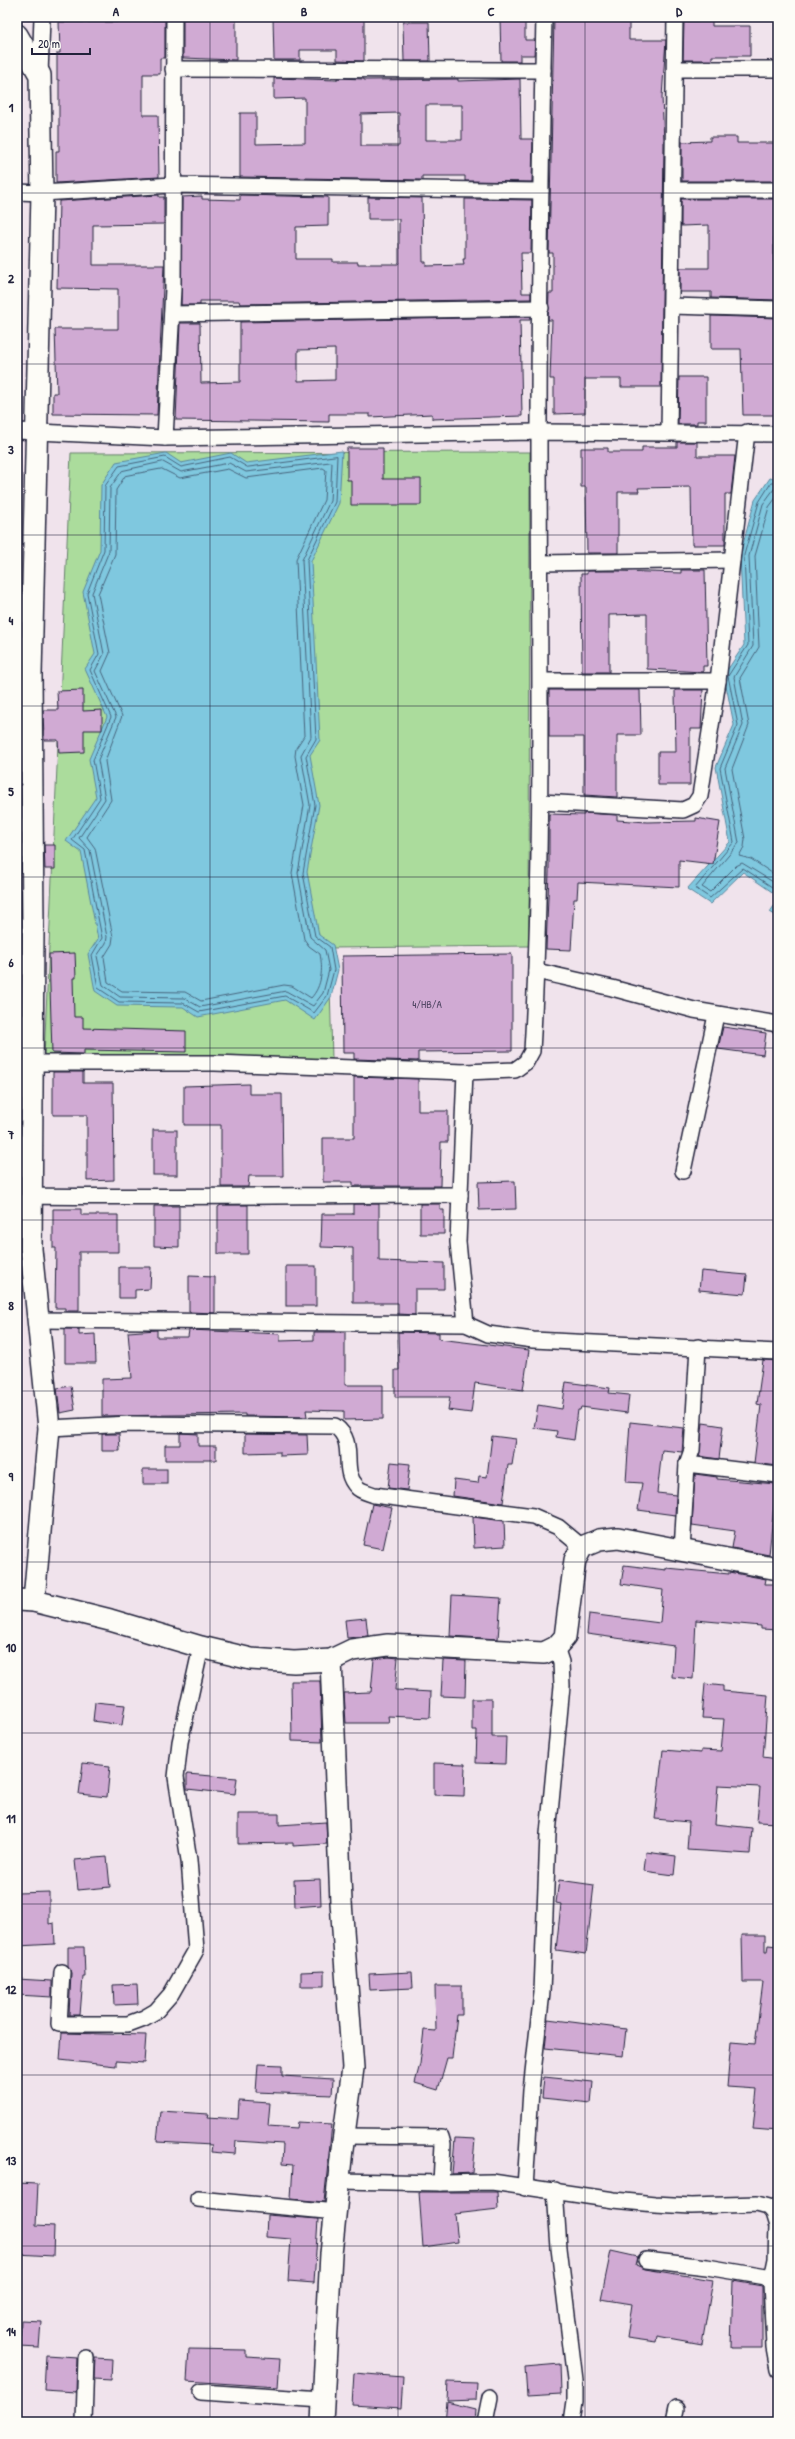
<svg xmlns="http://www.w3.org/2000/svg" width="795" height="2439" viewBox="0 0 795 2439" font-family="'Patrick Hand',sans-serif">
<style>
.green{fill:#abdc9c;stroke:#667f6c}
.water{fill:#7fc8df;stroke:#5a869d}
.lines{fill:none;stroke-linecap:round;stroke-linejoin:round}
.shore{stroke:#47647d;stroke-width:1}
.building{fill:#d0aad3;stroke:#22223b;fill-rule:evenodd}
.street-casing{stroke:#22223b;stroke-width:18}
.secondary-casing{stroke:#22223b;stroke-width:24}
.street{stroke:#fdfcf7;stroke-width:15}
.secondary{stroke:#fdfcf7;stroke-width:21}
.grid{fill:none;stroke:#22223b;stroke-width:1;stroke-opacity:0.55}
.labels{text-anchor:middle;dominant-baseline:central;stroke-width:3.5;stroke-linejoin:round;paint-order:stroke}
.number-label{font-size:11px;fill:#4e4461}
.neatline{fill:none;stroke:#22223b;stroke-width:1.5}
.grid-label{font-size:13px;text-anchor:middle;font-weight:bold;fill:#22223b}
</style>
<rect width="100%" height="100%" fill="#f0e3ec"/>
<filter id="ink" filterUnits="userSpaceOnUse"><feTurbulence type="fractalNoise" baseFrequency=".025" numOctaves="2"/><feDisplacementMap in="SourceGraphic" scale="8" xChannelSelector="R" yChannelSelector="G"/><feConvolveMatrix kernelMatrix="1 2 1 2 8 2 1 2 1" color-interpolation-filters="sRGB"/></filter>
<g filter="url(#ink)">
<path class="green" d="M530,452L529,946L329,948L332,1059L44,1058L71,453Z"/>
<g class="water">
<path d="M342,451L339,503L311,561L320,740L310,755L319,805L307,872L319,935L333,945L338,970L331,997L315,1020L285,1000L198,1017L183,1007L117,1006L95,991L88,954L98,939L81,852L66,841L96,797L89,759L107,717L85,669L95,654L83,592L100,550L101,485L116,462L166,453L181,463L231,453L246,463Z"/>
<path d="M770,478L778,480V896L743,872L710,904L687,889L730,842L716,767L734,725L724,675L744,645L740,555L755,500Z"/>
<path d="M778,900V917L770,912Z"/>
</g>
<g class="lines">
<g class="shore">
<path d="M337,456L335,502L307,560L316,739L306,756L315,805L303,873L315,936L330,947L334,970L327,996L314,1013L285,996L199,1012L183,1003L119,1002L98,988L92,955L102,938L85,850L72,840L100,798L93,760L111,717L90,670L99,654L87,593L104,550L105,486L119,466L165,457L181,467L230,457L247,467Z"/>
<path d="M163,462L181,472L229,463L246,472L330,462L332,463L330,501L302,560L311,737L301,755L310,805L298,873L310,937L325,950L329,970L323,993L313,1006L286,991L200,1007L184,998L120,997L103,985L97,956L106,943L107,937L90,850L79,838L105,799L98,760L116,717L95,671L104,654L92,593L109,551L110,488L122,471Z"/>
<path d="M162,469L180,478L228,469L246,478L323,468L326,470L324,500L296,559L304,736L296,748L295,756L304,805L292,873L304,939L309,946L320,954C323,969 322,986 311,998L292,986L284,985L201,1001L185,992L122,991L108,982L104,957L112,944L113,937L95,848L87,837L111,800L105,761L122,716L102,671L110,653L98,594L115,554L116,490L125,476Z"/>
<path d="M778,483H771L759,502L744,555L748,645L728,676L738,725L720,768L734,842L695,888L710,898L743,868L778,891"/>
<path d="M778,489H774L763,504L749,556L753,646L734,677L743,725L725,768L739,843L702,887L710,892L736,866L742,863L778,885"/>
<path d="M778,495L769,507L755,556L759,647L740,678L749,725L732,769L745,839L744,847L739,856L751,859L778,877"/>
</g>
</g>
<g class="building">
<path d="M183,17H236V60L183,58Z"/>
<path d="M273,17H364V61L337,60V50H300V60H274Z"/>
<path d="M500,17H525V40H535L534,55H520V61H501Z"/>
<path d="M554,17H629V40H666L662,97L664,142L661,387H621V379H585V413L554,414V379H550L552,320H548L549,293H553V253H549Z"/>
<path d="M117,20H165V58H160V74H143V115H158L159,177L56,183V151H59V80H57V53H60L59,22H117Z"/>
<path d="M684,21H712V26H750V56H712V60H683Z"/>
<path d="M403,22H429L430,61H404Z"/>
<path d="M274,78L337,80V78L364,79V80L458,79V81L520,79L521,139H533L532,182L465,181V176H422V180L240,177V113H256V144L305,143V98L274,99ZM426,105H462V140H426ZM399,113V146H361V114Z"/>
<path d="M710,137H737V143H778V181H682V142L710,141Z"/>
<path d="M159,195V197H164V224L93,225V265H164L157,415L53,414V393H57L55,329H118V289L57,288L59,201Z"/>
<path d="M240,195L328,197V226L296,227V259H333V262H358V264H398L399,262V219H368V197L422,198L423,262H426V266L464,265L463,259H465V199L532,200L531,253H521L522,293H531V299L240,304L239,301H200V305H181L182,197L202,196V199L240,200Z"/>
<path d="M681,199H778V227H774V262H778V300L711,298V292H680V268H709V225L681,226Z"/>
<path d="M711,316L778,318V415H743L741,349H711Z"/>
<path d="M530,317V320H520L522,416L432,419V414L370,417V414H329V422L176,420L180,323H200L201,383L240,382V322ZM335,349V380L298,381V350Z"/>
<path d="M679,377H706V421H697V424H678Z"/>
<path d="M677,442H697V456H735L731,494H725V545H692L691,487L638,488L639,492H618V553H587L586,487H581V448H608V452H642V447H677Z"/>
<path d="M347,448H383V479H421V505H351V480H347Z"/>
<path d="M681,570H705L707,666H703V672L647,669V614L609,615V672H582L581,574H587V571H618L681,573Z"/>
<path d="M83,690V711L102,710V730H84V752L59,753L58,740H44L43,710H58L57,691Z"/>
<path d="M549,690H640L641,735H617V797L584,795V737H549Z"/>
<path d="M675,690H703L701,729H690V785H658V752H676Z"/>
<path d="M584,813L617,815V820L647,822L696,821V818L720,822L713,864L679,860V887L578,882L577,899H574L571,950L546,949L549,872V814L584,815Z"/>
<path d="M44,845H55V869H45Z"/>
<path d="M75,953L76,978H73L74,1017H83V1028L186,1031V1052L84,1050V1054L52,1053L49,954Z"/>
<path d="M512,954V1051L418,1052V1061L354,1059V1053H343L342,956Z"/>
<path d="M723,1027L766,1033L763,1055L718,1049Z"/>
<path d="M53,1072H83V1083H113L114,1180L87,1181V1115H53Z"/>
<path d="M354,1077L418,1079V1111H448V1142H441L440,1186H353V1182H323V1138H354Z"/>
<path d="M249,1084V1094H282L283,1176H249L248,1187H221V1125H184V1086Z"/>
<rect x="153" y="1130" width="24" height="45"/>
<path d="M515,1181L516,1209L479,1210L478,1182Z"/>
<path d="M353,1204H379V1261L444,1263V1289H415V1315L398,1314V1303H353V1248L321,1247L322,1214H353Z"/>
<path d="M420,1204H440V1210H444V1234H420Z"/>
<path d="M221,1205H248V1254H218V1207Z"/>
<path d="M154,1206H179V1247L154,1246Z"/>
<path d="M53,1209H81V1215H118V1252H79V1311H65V1308H55L56,1248H53Z"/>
<rect x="286" y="1266" width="30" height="40"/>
<path d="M119,1267H151L150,1289L135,1290V1298H119Z"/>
<path d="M701,1271L747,1275L745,1294L699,1290Z"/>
<path d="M189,1276L215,1277V1313L189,1312Z"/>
<path d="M65,1329H79V1335L95,1334L96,1363H65Z"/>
<path d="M157,1330V1337H188L189,1330L280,1334V1341L314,1340V1332H345V1385H383V1419L344,1420V1411L306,1410L307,1417L245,1416V1414L102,1416V1379L132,1378L128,1332Z"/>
<path d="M398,1332L439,1333V1339L529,1350L523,1390L475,1383L471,1413L448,1410L450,1397H395V1370H399Z"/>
<path d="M763,1360L778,1361V1466L754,1463L761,1405L757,1404Z"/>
<path d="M566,1382L610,1388L609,1393L629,1395L627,1413L581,1407L580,1410H578L574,1440L556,1437L557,1431L534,1428L538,1405L562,1409Z"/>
<path d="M71,1386L75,1410L60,1413L57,1388Z"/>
<path d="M630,1422L684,1428L682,1452L662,1450L657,1493L676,1495L675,1515L638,1510L642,1483L626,1482Z"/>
<path d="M703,1423L723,1426L719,1459L699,1456Z"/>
<path d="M180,1433L198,1434V1446H216V1460H165V1445H180Z"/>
<path d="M102,1434H119L120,1451H102Z"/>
<path d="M245,1434L307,1435L308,1455L280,1456V1452L245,1453Z"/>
<path d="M492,1436L516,1439L512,1465H508L503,1503L453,1496L454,1480L478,1483L479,1476L487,1477Z"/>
<path d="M391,1462L410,1464L407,1490L388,1488Z"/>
<rect x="143" y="1469" width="24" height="15"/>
<path d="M695,1474L717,1477V1479L776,1484L769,1555L732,1548L735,1531L692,1525Z"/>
<path d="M372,1504L392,1508L383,1549L363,1545Z"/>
<path d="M473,1517L504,1521L505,1546L474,1548Z"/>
<path d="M624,1565L666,1570V1568L729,1574V1572L766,1579L765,1584H778V1630L761,1629V1626L696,1620L693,1679L672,1677L674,1646L587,1634L589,1614L660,1623L663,1590L621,1584Z"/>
<path d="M452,1595L501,1598L498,1639L450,1636Z"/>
<path d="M366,1618L368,1636L347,1638L345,1620Z"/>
<path d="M389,1657L398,1658L395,1690L431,1692L430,1718L388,1716L389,1723H346L344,1693L371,1692L374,1659Z"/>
<path d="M443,1660L466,1661L465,1697L441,1696Z"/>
<path d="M291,1681H320L322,1742L292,1741Z"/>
<path d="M705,1684L723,1686V1691L768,1695L763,1757L778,1759V1823L757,1822L760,1787L718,1785L715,1824L752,1828L750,1854L687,1850L689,1822L655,1819L663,1750L701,1753V1750L721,1751L724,1719L702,1718Z"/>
<path d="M472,1699H492V1737H506L505,1764L476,1763L477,1730H472Z"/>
<path d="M95,1702L125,1705L122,1725L93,1721Z"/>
<path d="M83,1763L110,1766L107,1797L79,1794Z"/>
<path d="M434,1763L465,1764L464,1796L434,1795Z"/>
<path d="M187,1774L237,1778L235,1794L187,1789Z"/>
<path d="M238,1814H279V1825L326,1822L327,1844L293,1846V1843L238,1844Z"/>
<path d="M646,1852L676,1856L674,1875L644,1871Z"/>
<path d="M107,1857L110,1887L78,1890L75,1860Z"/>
<path d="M320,1879L321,1905L295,1907L294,1880Z"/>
<path d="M559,1880L594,1885L586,1954L556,1950L561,1904L556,1903Z"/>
<path d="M49,1892V1924L54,1923L55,1944L18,1946L17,1893Z"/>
<path d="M742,1935H765V1951H767L768,1945L778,1946V2131L753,2129L757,2089L727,2087L731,2042L755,2044L763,1982H743Z"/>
<path d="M68,1947H84L85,1977H83L80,2015H69L71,1973L68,1966Z"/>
<path d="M324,1971V1986H301V1972Z"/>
<path d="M412,1972L413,1988L370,1990L369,1974Z"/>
<path d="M17,1979L52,1981V1997L17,1995Z"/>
<path d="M137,1984L138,2004L114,2005L113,1985Z"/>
<path d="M435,1986H462V2015H457L452,2058H447L438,2090L415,2083L420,2064L424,2030L436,2031Z"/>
<path d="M548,2019L626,2029L623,2056L545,2048Z"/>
<path d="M62,2033L146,2035L144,2063L116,2061V2066L60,2060Z"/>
<path d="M258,2064L282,2065V2076L333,2079L332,2095L256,2092Z"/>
<path d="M544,2077L593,2082L591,2103L542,2098Z"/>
<path d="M239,2101L270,2103L268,2126L297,2128L298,2122L332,2124L324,2202L291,2199L293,2165L282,2164L283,2144L236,2141L235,2154L211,2152L212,2145L157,2142L160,2111L209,2114L208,2117L238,2119Z"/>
<path d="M455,2138L475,2139L472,2173L452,2174Z"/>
<path d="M17,2183L38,2184L36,2225L54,2226L53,2256L17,2254Z"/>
<path d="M419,2192H497L498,2209L455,2214L458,2242L423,2247Z"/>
<path d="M267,2215L318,2219L314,2283L288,2281L291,2239L266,2237Z"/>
<path d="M611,2251L638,2257L636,2265L645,2269L713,2280L702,2344L657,2336L656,2342L627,2338L632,2304L601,2299Z"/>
<path d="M733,2281L762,2286V2348H731Z"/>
<path d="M21,2320L41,2321L39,2348L20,2347Z"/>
<path d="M189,2349L246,2350V2357L280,2359L278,2387L187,2381Z"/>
<path d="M46,2355L77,2357L76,2392L44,2390Z"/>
<path d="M95,2358L112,2359L111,2380L94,2379Z"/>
<path d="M560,2364L561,2394L527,2396L525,2367Z"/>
<path d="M354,2373L403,2377L401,2408L352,2405Z"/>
<path d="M448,2382L477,2383L476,2400L447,2401Z"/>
<path d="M447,2402L475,2409L474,2422H445Z"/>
</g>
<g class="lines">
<defs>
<g id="street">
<path d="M174,17L173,289L165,438L539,432L669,433L675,17"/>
<path d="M173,69L543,70"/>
<path d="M675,69H778"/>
<path d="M40,75L42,17"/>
<path d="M673,190H778"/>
<path d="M17,192L42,193L173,185L541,191"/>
<path d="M671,306L778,309"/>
<path d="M172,314L541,308"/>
<path d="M17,431L165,438"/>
<path d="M669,433L778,434"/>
<path d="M541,563L732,560"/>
<path d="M541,681H718"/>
<path d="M541,802L683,810L694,805L700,796L718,681L747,432"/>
<path d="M17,826H32"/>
<path d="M536,971L612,988L694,1010L778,1024"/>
<path d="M17,1063H215L465,1072"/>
<path d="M683,1171L716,1015"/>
<path d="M31,1196C174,1198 317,1195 460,1195"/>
<path d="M37,1320L466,1324L488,1334L533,1340L778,1352"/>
<path d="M466,1324L458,1242L465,1072L515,1070L526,1062L532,1051C544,845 539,639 539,433C539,294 541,155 544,17"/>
<path d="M49,1428L130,1424L335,1426C358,1443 339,1469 357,1487C360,1491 369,1493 374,1495L533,1516L558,1527L582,1547"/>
<path d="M687,1464L778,1475"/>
<path d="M682,1551L687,1464L692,1450L698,1347"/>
<path d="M62,1972L59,2024H128L144,2018L156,2011L171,1994L196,1950L189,1860L176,1777L180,1742L201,1647"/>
<path d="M344,2136L441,2137L443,2144L441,2183"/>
<path d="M339,2181L441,2183L492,2182L614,2200L655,2204L691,2206L757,2204L768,2207L773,2213L777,2226L776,2259L771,2283"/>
<path d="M525,2188L531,2090L542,1992L548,1834L562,1686L561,1662L556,1647"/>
<path d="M555,2190L559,2248L575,2380V2401L572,2422"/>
<path d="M198,2199L336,2212"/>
<path d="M646,2260L707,2267L766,2277L771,2283L774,2347L778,2369"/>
<path d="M201,2392L323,2400"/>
<path d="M84,2422L86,2358"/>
<path d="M485,2422L490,2397"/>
<path d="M674,2422L677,2408"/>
</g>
<g id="secondary">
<path d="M17,35L40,75L42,193L31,675L33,928L31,1249L49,1428L34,1601"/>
<path d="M17,1600L34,1601L110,1620L201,1647L251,1659L294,1662L331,1660L352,1650L388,1645L544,1653L556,1647L565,1637L575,1560L582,1547L599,1540L618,1538L778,1569"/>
<path d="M322,2422L331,2254L342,2149L353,2068L341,1902L331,1660"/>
</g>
</defs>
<use href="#street" class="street-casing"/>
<use href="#secondary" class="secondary-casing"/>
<use href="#street" class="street"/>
<use href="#secondary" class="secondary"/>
</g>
</g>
<path class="grid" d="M210,17V2422M398,17V2422M585,17V2422M17,193H778M17,364H778M17,535H778M17,706H778M17,877H778M17,1048H778M17,1220H778M17,1391H778M17,1562H778M17,1733H778M17,1904H778M17,2075H778M17,2246H778"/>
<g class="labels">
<g class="number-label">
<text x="427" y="1004">4/HB/A</text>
</g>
</g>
<rect width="795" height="2439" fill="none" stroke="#fdfcf7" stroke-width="44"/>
<path d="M32 48v6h58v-6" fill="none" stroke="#22223b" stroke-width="2"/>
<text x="38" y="48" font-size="12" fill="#22223b" stroke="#fdfcf7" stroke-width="3" paint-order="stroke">20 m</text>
<rect x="22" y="22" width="751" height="2395" class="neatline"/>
<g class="grid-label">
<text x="116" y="16">A</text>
<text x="304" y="16">B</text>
<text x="491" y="16">C</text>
<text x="679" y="16">D</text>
<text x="11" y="112">1</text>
<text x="11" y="283">2</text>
<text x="11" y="454">3</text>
<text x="11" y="625">4</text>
<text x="11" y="796">5</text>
<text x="11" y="967">6</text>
<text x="11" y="1139">7</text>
<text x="11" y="1310">8</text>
<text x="11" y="1481">9</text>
<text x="11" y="1652">10</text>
<text x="11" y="1823">11</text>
<text x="11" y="1994">12</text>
<text x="11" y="2165">13</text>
<text x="11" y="2336">14</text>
</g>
</svg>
